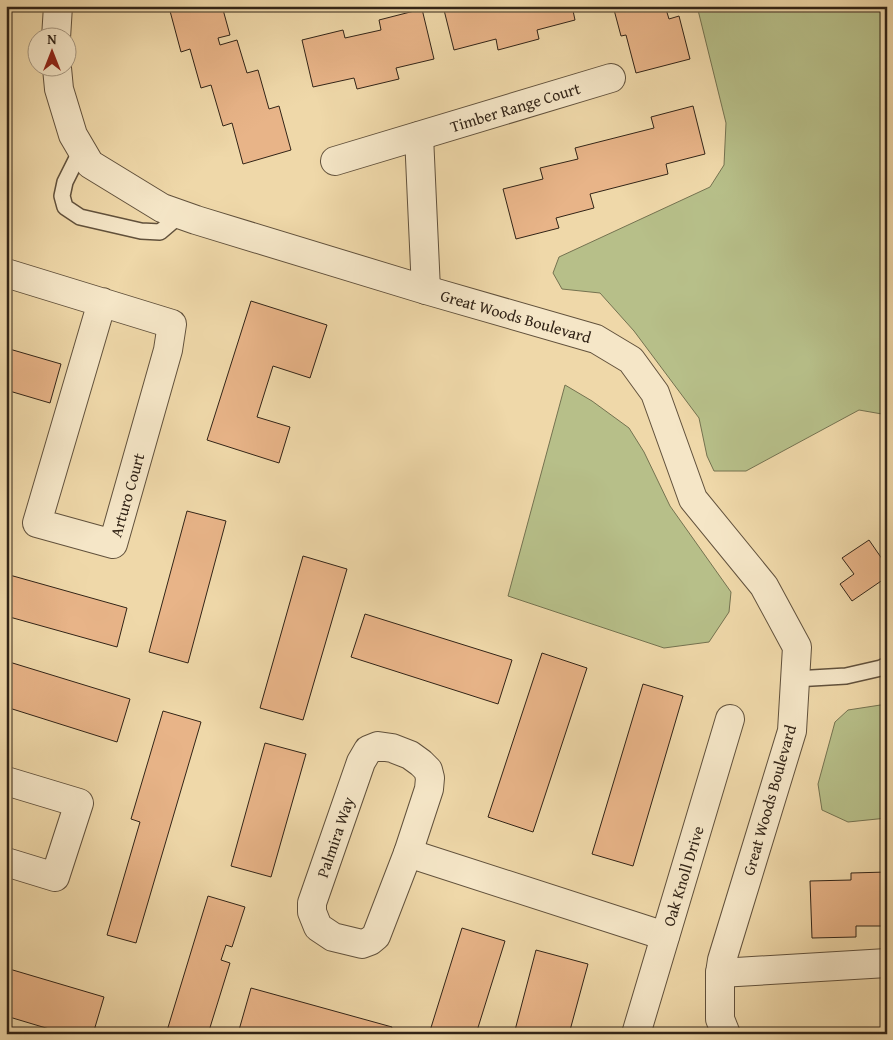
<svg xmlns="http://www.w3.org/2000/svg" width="893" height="1040" viewBox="0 0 893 1040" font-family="'Gentium Book Plus',serif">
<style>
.green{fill:#b7bf89;stroke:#747250}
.building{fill:#e8b488;stroke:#322417}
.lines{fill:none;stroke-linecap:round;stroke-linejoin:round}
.service-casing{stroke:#61513c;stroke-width:18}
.minor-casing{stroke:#61513c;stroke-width:30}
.service{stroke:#f5e6c7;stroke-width:15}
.minor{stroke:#f5e6c7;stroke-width:28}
.labels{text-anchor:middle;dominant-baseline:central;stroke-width:4;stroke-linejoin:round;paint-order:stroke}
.street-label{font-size:16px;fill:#322417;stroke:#f5e6c7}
</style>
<rect width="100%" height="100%" fill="#efd8a9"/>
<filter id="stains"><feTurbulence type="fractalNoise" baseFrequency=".004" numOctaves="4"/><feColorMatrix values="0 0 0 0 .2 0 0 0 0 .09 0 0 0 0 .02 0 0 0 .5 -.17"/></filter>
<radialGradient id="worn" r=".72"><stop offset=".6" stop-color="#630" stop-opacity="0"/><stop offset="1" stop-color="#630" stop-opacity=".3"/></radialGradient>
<g class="green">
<path d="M697,6H887V417L882,414L859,410L746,471H714L707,456L699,418L634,331L600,293L562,289L553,273L559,257L710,187L724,165L726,123Z"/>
<path d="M565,385L592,401L629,428L644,452L670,506L731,592L729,612L709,642L664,648L508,596Z"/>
<path d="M887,704V818L848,822L822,810L818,784L835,722L848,710Z"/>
</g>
<g class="building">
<path d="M188,6H222L230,35L218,38L220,45L237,40L247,73L258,70L269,109L279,106L291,150L243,164L232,123L223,126L211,85L201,88L190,49L181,52L170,11Z"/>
<path d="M443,6H572L575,20L537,30L539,39L498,50L496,39L454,50Z"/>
<path d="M613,6H665L669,19L679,16L690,59L636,73L626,35L621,36Z"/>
<path d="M422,9L434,59L396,68L399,79L357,89L354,78L313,87L302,40L343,30L345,38L381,30L379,20Z"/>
<path d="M693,106L705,154L666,164L668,174L590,194L594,208L556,218L559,228L516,239L503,189L543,179L540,168L578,159L575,148L654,128L651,117Z"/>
<path d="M251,301L327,325L310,378L273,366L257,417L290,427L279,463L207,440Z"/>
<path d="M6,348L61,364L50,403L6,390Z"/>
<path d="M187,511L226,521L188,663L149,652Z"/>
<path d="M869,540L887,566V577L852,601L840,584L854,574L842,558Z"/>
<path d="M303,556L347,569L303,720L260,708Z"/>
<path d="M6,574L127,608L117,647L6,616Z"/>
<path d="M365,614L512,660L498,704L351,657Z"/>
<path d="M542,653L587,668L533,832L488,817Z"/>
<path d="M6,661L130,699L117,742L6,707Z"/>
<path d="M643,684L683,696L633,866L592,854Z"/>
<path d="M163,711L201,722L136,943L107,935L140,822L131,819Z"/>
<path d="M265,743L306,754L271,877L231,866Z"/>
<path d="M887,872V926H856V937L812,938L810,881L851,880V873Z"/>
<path d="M208,896L245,907L232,947L226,945L221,960L230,963L208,1034H166Z"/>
<path d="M462,928L505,941L476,1034H429Z"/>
<path d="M536,950L588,964L569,1034H514Z"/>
<path d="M6,968L104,997L93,1034H66L6,1016Z"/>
<path d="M251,988L392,1027L390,1034H253L239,1030Z"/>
</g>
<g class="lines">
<defs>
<g id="service">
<path d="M81,150L65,182L62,196L65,207L80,217L141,231L160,232L180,215"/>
<path d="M795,679L846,676L881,668L887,665"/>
</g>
<g id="minor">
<path d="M56,38L58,6"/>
<path d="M57,68L59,89L73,135L90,164L162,208L196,220L426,290L596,339L631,360L655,393L693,499L764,586L797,647L792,731L722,960L720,973V1019L726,1034"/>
<path d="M419,136L426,290"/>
<path d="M335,161L611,78"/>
<path d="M6,273C62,290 117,307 172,324L168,350L113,544L37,523L102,302"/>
<path d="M378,746L392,748L410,755L421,763L428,770L430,778L429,789L408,853L376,936L370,941L362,944L333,937L318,927L312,912V903L361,762L368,750Z"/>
<path d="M6,781L79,803L55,877L6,862"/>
<path d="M408,853L665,936"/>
<path d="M720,973L887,963"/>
<path d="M636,1034L730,719"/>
</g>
</defs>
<use href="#service" class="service-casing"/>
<use href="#minor" class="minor-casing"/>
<use href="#service" class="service"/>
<use href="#minor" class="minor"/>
</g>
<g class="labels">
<g class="street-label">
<text transform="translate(515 107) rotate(-17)">Timber Range Court</text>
<text transform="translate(516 316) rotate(16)">Great Woods Boulevard</text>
<text transform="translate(127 495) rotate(-74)">Arturo Court</text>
<text transform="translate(769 800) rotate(-74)">Great Woods Boulevard</text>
<text transform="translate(335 837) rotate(-71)">Palmira Way</text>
<text transform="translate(683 876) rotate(-73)">Oak Knoll Drive</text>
</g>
</g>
<rect width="893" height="1040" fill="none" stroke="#efd8a9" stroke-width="25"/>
<rect x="8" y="8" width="878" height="1025" fill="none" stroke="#322417" stroke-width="2.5"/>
<rect x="12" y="12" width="868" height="1015" fill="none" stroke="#322417"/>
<g transform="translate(52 52)"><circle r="24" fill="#f5e6c7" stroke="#a79881"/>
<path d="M0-4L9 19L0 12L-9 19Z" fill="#8f2418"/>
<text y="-8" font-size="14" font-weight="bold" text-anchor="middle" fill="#322417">N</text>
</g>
<rect width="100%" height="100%" filter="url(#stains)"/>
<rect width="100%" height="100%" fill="url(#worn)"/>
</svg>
